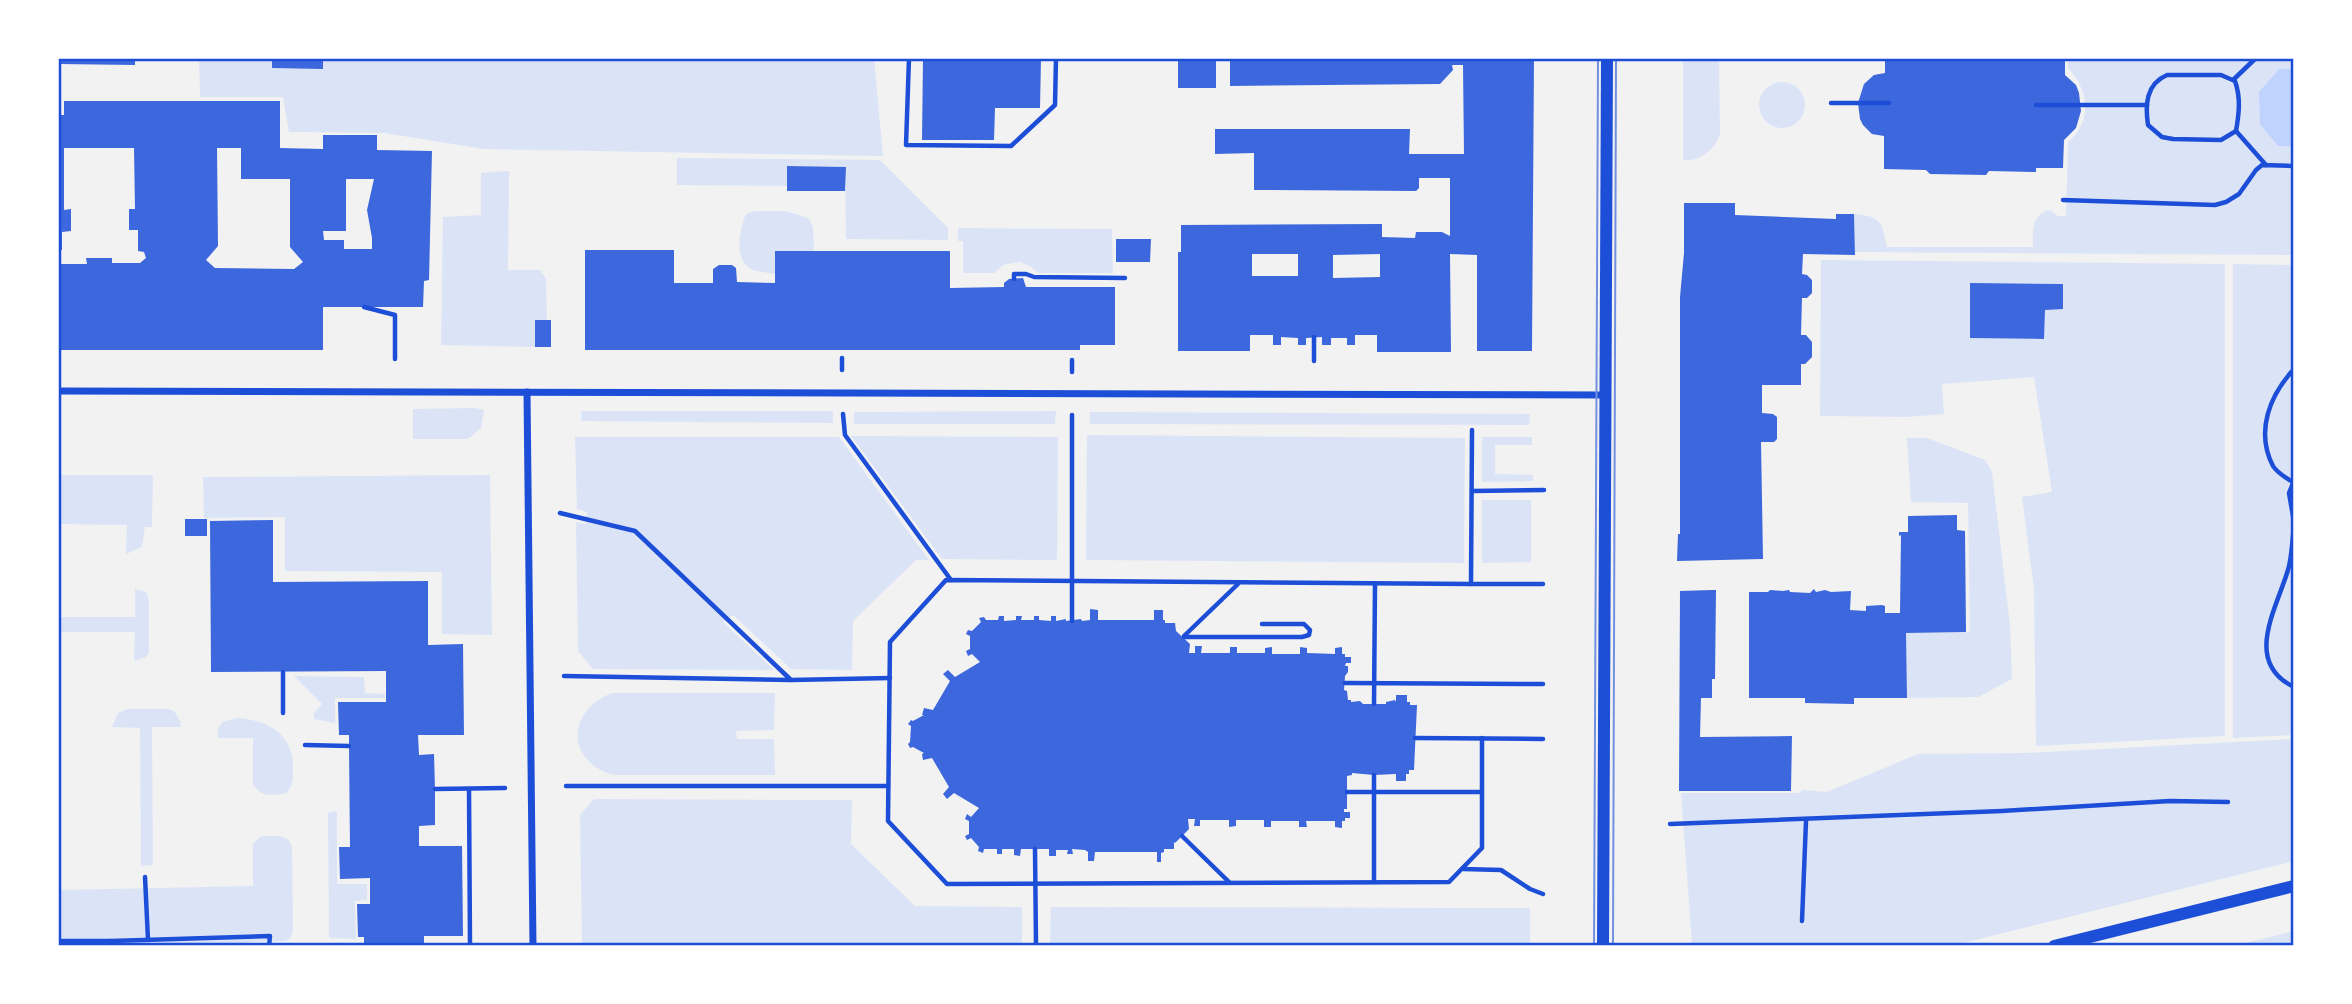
<svg xmlns="http://www.w3.org/2000/svg" width="2352" height="1004" viewBox="0 0 2352 1004" font-family="Commissioner,sans-serif">
<style>
.green{fill:#dbe4f7}
.water{fill:#bfd3fe}
.building{fill:#3d67dc;fill-rule:evenodd}
.lines{fill:none;stroke-linecap:round;stroke-linejoin:round}
.path{stroke:#1d4ed8;stroke-width:4.5}
.minor{stroke:#1d4ed8;stroke-width:7}
.tertiary{stroke:#1d4ed8;stroke-width:12}
.tram{stroke:#7290e2;stroke-width:2}
.neatline{fill:none;stroke:#1d4ed8;stroke-width:2.5}
</style>
<rect width="100%" height="100%" fill="#f2f2f2"/>
<g class="green">
<path d="M199,58H874L883,156L484,149L384,133L289,132L283,97H200Z"/>
<path d="M1683,58L1719,59L1720,134C1715,149 1700,162 1683,160Z"/>
<path d="M2068,58H2294V255L1855,252L1854,214C1881,216 1882,222 1887,247H2033C2033,230 2031,215 2050,210L2058,216H2066L2068,142C2093,121 2089,90 2068,68Z"/>
<circle cx="1782" cy="105" r="23"/>
<path d="M677,158L880,160L948,228V240L846,239L845,167L788,166L787,186L677,185Z"/>
<path d="M509,171L508,270H540L546,279L547,320H535V347L441,345L443,217L481,215V173Z"/>
<path d="M755,211H786L808,218L813,227L814,252L775,274C769,273 760,272 753,270C733,261 739,230 746,214Z"/>
<path d="M958,228L1112,229L1113,273H1038L1030,266L1020,262L1003,265L994,273H963V241H958Z"/>
<path d="M1821,260L2225,264V736L2036,746L2034,590L2022,497L2052,492L2034,377L1942,384L1944,414L1907,417L1820,416Z"/>
<path d="M2233,264L2294,265V735L2233,738Z"/>
<path d="M475,408L484,410L481,428L468,439H413V409Z"/>
<path d="M581,411H833V423L581,421Z"/>
<path d="M1056,411L1055,424H854V412Z"/>
<path d="M1090,412L1530,414L1529,425L1090,424Z"/>
<path d="M1087,435L1465,438L1464,563L1086,560Z"/>
<path d="M851,436L1058,437L1057,560L942,559Z"/>
<path d="M575,437H839L929,560H916L853,621L852,670L791,669L733,615L723,622L774,670L593,669L578,651L576,522L586,524L587,512L577,509Z"/>
<path d="M1482,437H1532V445H1495V474L1533,475V481L1482,482Z"/>
<path d="M1907,438H1927L1985,460L1992,472L2010,626L2012,679L1978,697L1907,698L1906,633L1970,632L1968,503L1911,502Z"/>
<path d="M58,475H153L152,527H145L142,547L126,554L127,525L58,524Z"/>
<path d="M490,475L492,635L442,634V572L285,571V517L204,518L203,477Z"/>
<path d="M1482,500H1531V562L1482,563Z"/>
<path d="M135,589L146,592L149,601V652L146,657L134,661L135,632H58V617H135Z"/>
<path d="M294,676L364,677L365,693L385,694V698H335V723L314,719V713L322,704Z"/>
<path d="M612,693H775L774,730L736,731L737,739H774L775,775H613C564,760 568,710 612,693Z"/>
<path d="M127,709H169L174,711L180,721L181,727H152L153,865L141,866L140,728L112,727L118,713Z"/>
<path d="M237,718C267,720 293,733 293,767C293,778 294,785 286,793C273,796 260,797 253,784V738H218V729L222,722Z"/>
<path d="M2294,739V861L1951,946H1693L1692,944L1681,793H1798L1803,790L1827,792L1918,754L2025,753Z"/>
<path d="M594,799L852,800L851,844L915,906L1022,907V946H582L580,815Z"/>
<path d="M337,811V884H367V900L355,901L356,939L329,938L328,815L329,812Z"/>
<path d="M261,836C273,837 287,832 292,846L293,930L290,939L285,941L247,942L246,946H58V890L253,886V844Z"/>
<path d="M1051,907L1530,908V946H1050Z"/>
<path d="M2294,931V946H2233Z"/>
</g>
<path class="water" d="M2279,69H2294V146H2278L2260,124L2259,92Z"/>
<g class="building">
<path d="M58,58H135V65L58,64Z"/>
<path d="M272,58H323V69L272,68Z"/>
<path d="M923,58H1041L1040,108H995L994,140H922Z"/>
<rect x="1178" y="58" width="38" height="30"/>
<path d="M1230,58H1534L1532,351H1477V255L1450,254L1451,352H1377V335H1355V345H1347V338H1331V345H1322V337L1306,338V345H1298V338L1281,337V345H1273V335H1250V351H1178V252H1181V225L1382,224V237L1415,238L1416,232H1442L1450,236V178H1419V188L1416,191L1254,190V153L1215,154V129H1410L1409,154H1464L1463,65H1452L1453,70L1440,84L1230,86ZM1252,254H1298V276H1252ZM1380,254V277L1333,278V255Z"/>
<path d="M1885,58H2065V75L2076,85L2079,93L2081,111L2076,128L2064,140L2063,168H2036V172L1989,171L1986,175L1930,174L1926,170L1884,169V136L1872,134L1863,125L1860,119L1858,103L1864,84L1874,75L1885,73Z"/>
<path d="M64,101H280V148L323,149V135H377V150L432,151L429,280L424,281L423,307H323V350H58V264H87L86,258H112V263H140L146,258L144,252L138,251V230H129V209H135L134,148H64V210L71,209V231L62,232V250H58V115H64ZM217,148H241V179H290V247L303,262L294,269L215,268L206,260L218,246ZM346,179H374L367,210L372,238V249H344V240H324L323,231H346Z"/>
<path d="M787,166L846,167L845,191H787Z"/>
<path d="M1684,203H1735V215L1836,219V214H1854L1855,255L1803,254L1802,274L1807,275L1812,280V293L1807,298H1802L1801,335H1806L1812,342V357L1805,364H1801V385H1762V413L1773,414L1777,417V439L1774,442H1761L1763,559L1677,561L1678,534H1680V297L1684,253Z"/>
<path d="M1116,239H1151L1150,262H1116Z"/>
<path d="M585,250H674V283H713V269L719,265H732L736,268L737,282L775,283V251H950V288L1004,287V283L1009,279L1023,278L1026,287H1115V345H1080V350H585Z"/>
<path d="M1970,283L2063,284V309L2045,310L2044,339L1970,338Z"/>
<rect x="535" y="320" width="16" height="27"/>
<path d="M1957,515V530L1965,531L1966,632L1906,633L1907,698H1854V704L1805,703V698H1749V592H1768L1770,590L1783,591L1789,590L1790,592L1810,593L1814,589L1816,592L1825,590L1831,592L1851,591L1850,610L1866,611V606L1882,605L1885,606V613H1900L1901,535L1899,536V532H1908V516Z"/>
<rect x="185" y="519" width="22" height="17"/>
<path d="M273,520V582L428,581V645L463,644L464,735H418L419,755L434,754L435,789V825L419,826V846H462L463,936H424V946H364V937H358L357,904H370V878L340,879L339,847H350L349,746V735H339L338,702H386V671L211,672L210,521Z"/>
<path d="M1712,590H1716L1715,679H1712V698H1701L1700,737L1792,736L1791,791H1679L1680,591Z"/>
<path d="M1090,609L1098,610V620H1154V610H1163V620H1165V623H1175L1176,631L1190,644L1189,653H1195V646H1202L1201,653H1230V647H1237V653H1265V648L1272,647V654H1300V647L1307,648V653L1335,654V648L1342,647V654H1345V657H1351V663H1346L1345,666H1348V672L1345,676L1344,690L1347,691L1348,700H1351V702L1360,701L1363,704H1386V702L1395,700L1396,702V695H1407V702H1410V705H1417L1414,770H1409V774H1406V781H1396V774L1374,775L1352,773V775L1347,776V809H1344V812H1350V818H1345V821H1342V828L1335,827V821H1306L1307,827H1299V821H1271V827H1264V820H1236V826L1229,827V820H1200V826H1194L1195,819H1188L1189,829L1175,843L1174,842V849H1164V852L1161,853V862H1157V852H1095L1094,861H1088V852L1085,850L1072,849L1073,854H1067L1068,850H1056V856H1049V849H1021L1020,856L1014,855V849H1002V854H997V849H984L983,853L978,851L979,847L971,838L967,840L965,836L969,834V821L965,819L967,814L971,817L979,808L954,793L947,799L943,794L949,787L932,758L923,760L922,754L924,753L913,747L910,748L908,744L910,742L911,726L908,724L911,720L913,721L924,715H922L924,708L933,710L950,681L943,674L948,670L955,677L980,662L972,654L968,656L966,651L970,649V636L966,634L968,630L972,631L981,622L979,618L984,617L986,620H998L999,616H1004V621L1016,620V616H1022L1021,620H1034V616H1039V620L1051,621V616H1056V621L1066,619V621L1081,619L1082,621L1090,620Z"/>
</g>
<g class="lines">
<g class="path">
<path d="M909,58L906,145L1011,146L1055,105L1056,58"/>
<path d="M2167,75H2221L2235,81C2241,98 2239,114 2236,131L2221,140L2173,139L2162,137L2148,125C2145,105 2146,84 2167,75Z"/>
<path d="M2233,80L2256,58"/>
<path d="M1831,103H1889"/>
<path d="M2036,105H2147"/>
<path d="M2236,131L2266,165"/>
<path d="M2063,200L2215,205L2226,202L2239,194L2256,170L2262,165L2294,166"/>
<path d="M1014,279V274H1026L1034,277L1125,278"/>
<path d="M364,307L395,315V359"/>
<path d="M1314,337V361"/>
<path d="M842,358V370"/>
<path d="M2294,369C2270,395 2255,431 2273,466C2277,473 2288,479 2294,483"/>
<path d="M1072,372V360"/>
<path d="M843,414L845,435L951,580"/>
<path d="M1472,430L1471,584H1543"/>
<path d="M2293,483L2289,493L2294,522"/>
<path d="M1472,491L1544,490"/>
<path d="M560,513L635,531L791,680L890,678"/>
<path d="M2294,527C2292,541 2292,557 2288,570C2276,610 2243,662 2294,687"/>
<path d="M1471,584L946,580L890,642L888,821L947,884L1449,882L1482,848V738"/>
<path d="M1072,621V415"/>
<path d="M1184,636L1238,584"/>
<path d="M1184,637H1302L1309,635L1310,630L1304,624H1262"/>
<path d="M564,676L790,680"/>
<path d="M1345,683L1543,684"/>
<path d="M1374,704L1375,584"/>
<path d="M283,713V672"/>
<path d="M1415,738L1543,739"/>
<path d="M305,745L349,746"/>
<path d="M566,786H888"/>
<path d="M435,789L505,788"/>
<path d="M469,789L470,946"/>
<path d="M1347,792H1482"/>
<path d="M1670,824L2002,811L2170,801L2228,802"/>
<path d="M1182,836L1229,882"/>
<path d="M1035,849L1036,946"/>
<path d="M1463,869L1501,870L1530,889L1543,894"/>
<path d="M145,877L148,940"/>
<path d="M1374,882V775"/>
<path d="M1802,921L1806,821"/>
<path d="M58,941H111"/>
<path d="M111,946V941L270,936L269,946"/>
</g>
<g class="minor">
<path d="M58,391L1606,395"/>
<path d="M527,392L533,946"/>
</g>
<g class="tertiary">
<path d="M1603,946L1607,58"/>
<path d="M2054,946L2294,886"/>
</g>
<g class="tram">
<path d="M1594,946L1598,58"/>
<path d="M1613,946L1616,58"/>
</g>
</g>
<rect width="2352" height="1004" fill="none" stroke="#ffffff" stroke-width="119"/>
<rect x="60" y="60" width="2232" height="884" class="neatline"/>
</svg>
